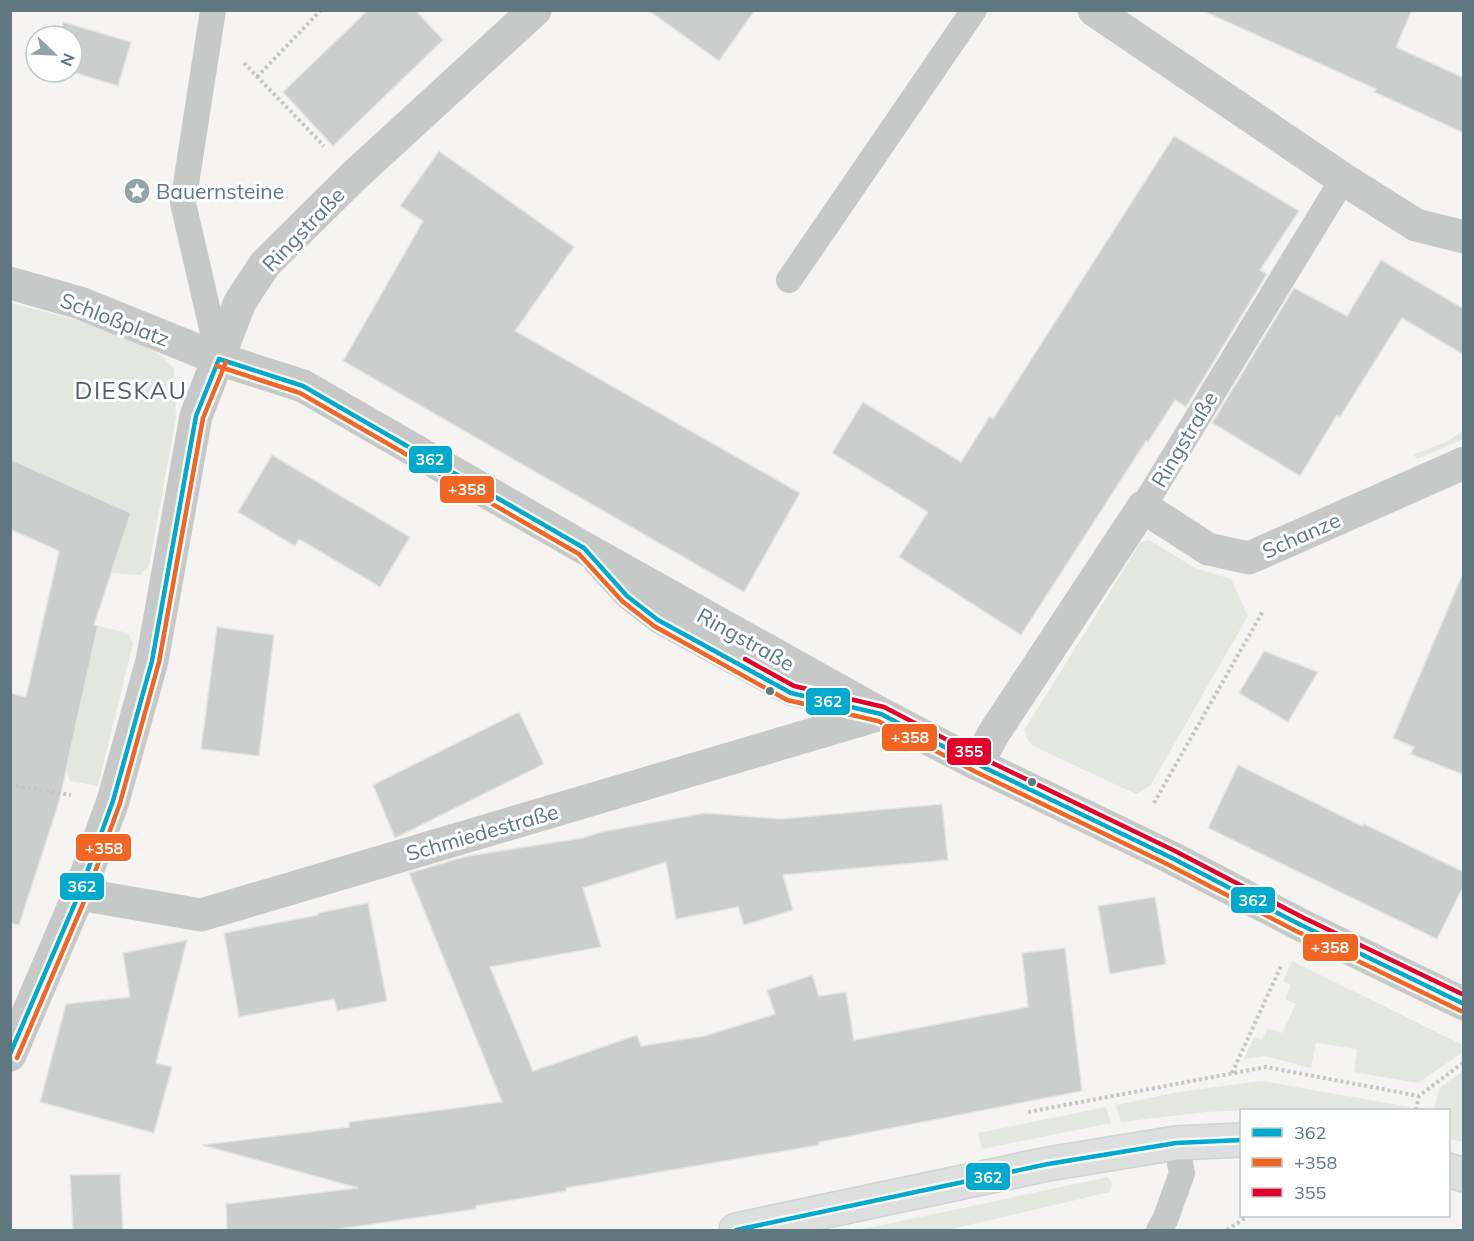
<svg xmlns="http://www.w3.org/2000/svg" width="1474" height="1241" viewBox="0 0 1474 1241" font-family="Mulish,sans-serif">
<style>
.grass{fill:#e4e6e0}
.building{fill:#cccece;stroke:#e4e4e3;stroke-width:1.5}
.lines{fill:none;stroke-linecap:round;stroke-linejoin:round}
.secondary-casing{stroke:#d1d2d3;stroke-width:36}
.path{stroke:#c5c7c7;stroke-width:4;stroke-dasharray:3 3;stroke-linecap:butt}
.service{stroke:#c7c9c9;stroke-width:26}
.minor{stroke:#c7c9c9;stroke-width:33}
.secondary{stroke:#dddede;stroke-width:33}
.bus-1-casing{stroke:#fff;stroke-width:9}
.bus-2-casing{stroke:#fff;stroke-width:9}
.bus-3-casing{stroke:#fff;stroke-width:9}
.bus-1{stroke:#00a9ce;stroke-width:4.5}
.bus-2{stroke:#f26522;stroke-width:4.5}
.bus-3{stroke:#e4002b;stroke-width:4.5}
.bus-dot{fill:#5f777f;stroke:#fff;stroke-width:2}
.labels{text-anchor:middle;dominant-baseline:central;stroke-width:6;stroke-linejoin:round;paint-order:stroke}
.poi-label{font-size:21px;fill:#5f777f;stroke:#fff;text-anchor:start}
.street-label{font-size:21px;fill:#5f777f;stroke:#fff}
.quarter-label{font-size:24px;letter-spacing:1.5px;fill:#51636a;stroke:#fff}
.line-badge{stroke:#fff;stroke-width:2}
.badge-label{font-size:16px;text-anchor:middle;font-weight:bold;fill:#fff}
</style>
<rect width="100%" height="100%" fill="#f5f4f3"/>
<g class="grass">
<path d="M10,303L110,328L142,342L163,357L174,369L176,417L149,566L140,575L111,573L131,513L11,459Z"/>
<path d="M1463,431V439L1418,459L1413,455L1448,441Z"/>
<path d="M1149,540L1195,568L1231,579L1248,616L1150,786L1136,794L1033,746L1027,739L1025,729L1141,542Z"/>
<path d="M98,626L128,633L133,643L98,786L70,781L66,770Z"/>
<path d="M1292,961L1463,1045V1052L1418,1083L1354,1072L1357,1049L1316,1043L1311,1068L1265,1056L1244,1059L1254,1037L1262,1040L1268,1028L1282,1033L1296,1004L1285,999L1291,985L1283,981Z"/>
<path d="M1463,1071V1142L1449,1139L1448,1110H1434L1439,1088Z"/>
<path d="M1262,1081L1410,1107L1409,1110H1247L1206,1112L1121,1122L1116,1105L1178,1092Z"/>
<path d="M1106,1107L1111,1123L982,1149L978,1133Z"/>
<path d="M1108,1177L1112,1183L1110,1192L947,1230H859Z"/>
</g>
<g class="building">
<path d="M368,10H415L443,40L333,146L283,92Z"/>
<path d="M648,10H755L719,61Z"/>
<path d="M1201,10H1412L1396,47L1464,78V133L1374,92L1376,89Z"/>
<path d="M63,22L131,42L118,86L72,72V36H59Z"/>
<path d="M1174,136L1299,211L1260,270L1267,274L1186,407L1175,400L1148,442L1146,441L1021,635L899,557L928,512L832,453L863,402L961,462L990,416L993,419Z"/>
<path d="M439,151L574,247L515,331L800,493L744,592L343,361L423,221L400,206Z"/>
<path d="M1381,260L1464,309V355L1402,318L1340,417L1337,415L1300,476L1212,423L1294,288L1347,316Z"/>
<path d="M272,455L410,537L380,587L299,539L295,546L238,512Z"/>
<path d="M10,459L131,513L94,625L98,626L59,802L19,925L10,923V693L26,697L59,551L10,529Z"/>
<path d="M1464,571V775L1411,754L1414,747L1393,738Z"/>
<path d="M217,627L274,635L259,756L201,749Z"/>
<path d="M1264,651L1318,672L1288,722L1239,693Z"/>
<path d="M519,712L544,764L395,838L373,785Z"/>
<path d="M1238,765L1362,826L1364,824L1464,872V885L1437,939L1208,828Z"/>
<path d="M942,804L948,860L783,875L793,910L744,925L738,907L676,919L666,862L583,888L601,947L490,967L533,1071L637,1035L641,1046L705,1036L775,1014L767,990L812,975L819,996L846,992L854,1040L1028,1007L1022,953L1065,948L1082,1091L819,1142V1145L566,1188V1191L476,1206V1209L332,1230H227L226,1204L358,1188L202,1145L349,1127V1122L502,1102L409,873L468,856L582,838L601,832L705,813L781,819Z"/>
<path d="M1155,897L1166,964L1110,974L1098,906Z"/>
<path d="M368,903L387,1001L337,1011L334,999L239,1017L224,933L318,915V913Z"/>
<path d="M187,940L156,1063L172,1067L154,1133L40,1102L66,1004L130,997L123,953Z"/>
<path d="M120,1174L123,1230H73L70,1175Z"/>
</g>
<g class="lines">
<defs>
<g id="secondary">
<path d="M1448,1170L1464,1175"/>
<path d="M736,1230L1048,1164L1176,1143L1242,1140"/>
</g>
</defs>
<use href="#secondary" class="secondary-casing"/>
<g class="path">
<path d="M244,63L324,146"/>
<path d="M257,77L321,10"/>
<path d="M10,785L71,795"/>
<path d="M1154,803L1263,611"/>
<path d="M1232,1073L1282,964"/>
<path d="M1416,1110L1419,1096"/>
<path d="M1028,1112L1266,1067L1419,1096L1464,1062"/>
<path d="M1227,1230L1248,1216"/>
</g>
<g class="service">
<path d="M213,10L183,203L219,359"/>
<path d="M789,280L974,10"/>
<path d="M1143,507L1343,179"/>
<path d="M596,562L627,596L658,620L791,693L857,708"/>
<path d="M1159,1230L1165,1220L1182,1173L1176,1143"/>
</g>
<g class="minor">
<path d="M1094,10L1343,179L1416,225L1464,237"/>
<path d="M10,283L80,303L219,359L303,386L584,548L881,714L977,764L1170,857L1299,924L1464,1004"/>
<path d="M977,764L994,733L1143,507L1208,549L1249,558L1464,463"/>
<path d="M79,894L201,915L881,714"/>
<path d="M10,1055L79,894L113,801L152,661L196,416L240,302L265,264L354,176L535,10"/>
</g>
<use href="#secondary" class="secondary"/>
<defs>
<g id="bus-1">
<path d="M219,359L303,386L584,548L627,596L658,620L791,693L881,714L977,764L1170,857L1299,924L1464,1004"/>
<path d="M10,1054L79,894L113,801L152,661L196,416L219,359"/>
<path d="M736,1230L1048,1164L1176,1143L1242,1140"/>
</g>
<g id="bus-2">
<path d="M217,366L300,393L579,554L622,601L654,626L787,700L878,721L974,771L1167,864L1296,931L1461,1011"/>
<path d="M17,1058L86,897L120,803L159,662L203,418L226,362"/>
</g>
<path id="bus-3" d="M745,659L794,686L884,707L980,757L1173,850L1302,917L1464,995"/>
</defs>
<use href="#bus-1" class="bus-1-casing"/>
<use href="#bus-2" class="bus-2-casing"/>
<use href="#bus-3" class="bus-3-casing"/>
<use href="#bus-1" class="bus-1"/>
<use href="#bus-2" class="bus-2"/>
<use href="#bus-3" class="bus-3"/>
</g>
<defs>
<symbol id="sight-disc" viewBox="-11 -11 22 22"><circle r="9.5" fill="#94a3a8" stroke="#fff"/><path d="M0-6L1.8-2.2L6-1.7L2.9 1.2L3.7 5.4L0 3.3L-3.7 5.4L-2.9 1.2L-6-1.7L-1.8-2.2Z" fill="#fff"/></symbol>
</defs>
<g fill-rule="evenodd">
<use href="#sight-disc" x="122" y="176" width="30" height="30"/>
</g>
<g class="bus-dot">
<circle cx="770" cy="691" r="5"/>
<circle cx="1032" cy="782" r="5"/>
</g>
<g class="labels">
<g class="poi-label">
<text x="156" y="191">Bauernsteine</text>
</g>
<g class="street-label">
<text transform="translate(303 229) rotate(-46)">Ringstraße</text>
<text transform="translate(115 319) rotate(21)">Schloßplatz</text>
<text transform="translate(1184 439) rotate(-59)">Ringstraße</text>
<text transform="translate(1301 535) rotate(-24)">Schanze</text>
<text transform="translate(746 639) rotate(29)">Ringstraße</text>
<text transform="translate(482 832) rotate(-16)">Schmiedestraße</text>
</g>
<g class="quarter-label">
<text x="131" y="390">DIESKAU</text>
</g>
</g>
<g class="line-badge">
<rect x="408" y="445" width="45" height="29" rx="6" fill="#00a9ce"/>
<rect x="439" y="475" width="56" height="29" rx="6" fill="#f26522"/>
<rect x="805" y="687" width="46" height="29" rx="6" fill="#00a9ce"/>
<rect x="881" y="723" width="57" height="29" rx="6" fill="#f26522"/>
<rect x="946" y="737" width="46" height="29" rx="6" fill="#e4002b"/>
<rect x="75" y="833" width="57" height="29" rx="6" fill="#f26522"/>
<rect x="59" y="872" width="46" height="29" rx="6" fill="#00a9ce"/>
<rect x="1230" y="886" width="46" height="28" rx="6" fill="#00a9ce"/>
<rect x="1302" y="933" width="57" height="29" rx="6" fill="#f26522"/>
<rect x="965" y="1162" width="46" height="29" rx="6" fill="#00a9ce"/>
</g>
<g class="badge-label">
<text x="430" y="465">362</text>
<text x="467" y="495">+358</text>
<text x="828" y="707">362</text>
<text x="910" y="743">+358</text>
<text x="969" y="757">355</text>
<text x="104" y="854">+358</text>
<text x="82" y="892">362</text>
<text x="1253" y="906">362</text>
<text x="1330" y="953">+358</text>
<text x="988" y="1183">362</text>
</g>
<rect width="1474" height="1241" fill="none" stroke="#5f777f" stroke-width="24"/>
<rect x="1240" y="1109" width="210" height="108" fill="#ffffff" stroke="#bfc9cc" stroke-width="1.5"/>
<rect x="1252" y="1128" width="30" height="9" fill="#00a9ce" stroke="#bfc9cc" stroke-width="1.5"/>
<text x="1294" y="1139" font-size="18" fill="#5f777f">362</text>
<rect x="1252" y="1158" width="30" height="9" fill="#f26522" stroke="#bfc9cc" stroke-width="1.5"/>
<text x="1294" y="1169" font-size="18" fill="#5f777f">+358</text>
<rect x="1252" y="1188" width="30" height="9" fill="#e4002b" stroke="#bfc9cc" stroke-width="1.5"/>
<text x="1294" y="1199" font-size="18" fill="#5f777f">355</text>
<g transform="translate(54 54) rotate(113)"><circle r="28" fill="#ffffff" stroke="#bfc9cc" stroke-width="1.5"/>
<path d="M0-4.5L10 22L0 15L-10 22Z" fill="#94a3a8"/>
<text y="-9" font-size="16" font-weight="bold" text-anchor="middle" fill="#5f777f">N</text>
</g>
</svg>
